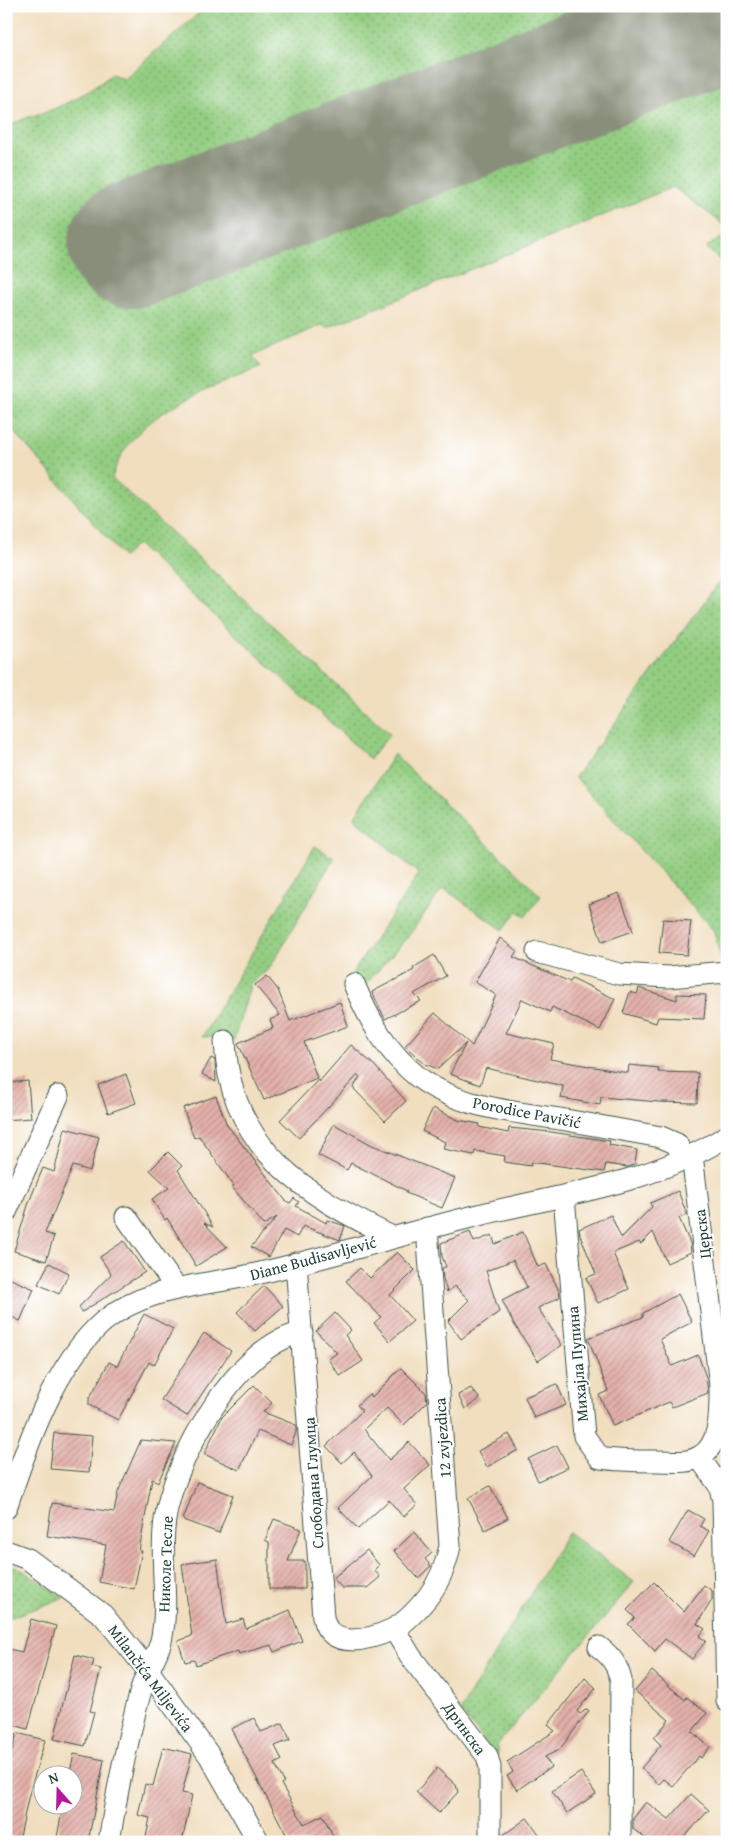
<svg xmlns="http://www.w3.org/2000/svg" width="733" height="1848" viewBox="0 0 733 1848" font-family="'Gentium Book Plus',serif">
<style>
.grass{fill:url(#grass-dots);stroke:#59855a}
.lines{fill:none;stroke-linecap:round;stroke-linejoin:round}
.runway{stroke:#888e7a;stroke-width:126}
.building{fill:url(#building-hatch)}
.street-casing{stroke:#3e5549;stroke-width:23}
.street{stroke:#fff;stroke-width:21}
.labels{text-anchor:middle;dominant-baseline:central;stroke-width:4;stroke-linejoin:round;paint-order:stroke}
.street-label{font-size:16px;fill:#1f3d34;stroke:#fff}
</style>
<defs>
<pattern id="grass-dots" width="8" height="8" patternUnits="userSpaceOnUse" patternTransform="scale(1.25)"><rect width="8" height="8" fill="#93cd81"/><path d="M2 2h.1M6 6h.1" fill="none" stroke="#77a86a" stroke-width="1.8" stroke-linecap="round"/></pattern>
<pattern id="building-hatch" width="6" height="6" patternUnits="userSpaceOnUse" patternTransform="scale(1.25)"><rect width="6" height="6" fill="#e4b1aa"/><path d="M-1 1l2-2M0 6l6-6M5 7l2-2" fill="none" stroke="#b8918b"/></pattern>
</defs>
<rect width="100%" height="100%" fill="#fff"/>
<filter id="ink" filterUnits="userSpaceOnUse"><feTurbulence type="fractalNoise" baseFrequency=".02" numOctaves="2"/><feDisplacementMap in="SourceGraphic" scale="10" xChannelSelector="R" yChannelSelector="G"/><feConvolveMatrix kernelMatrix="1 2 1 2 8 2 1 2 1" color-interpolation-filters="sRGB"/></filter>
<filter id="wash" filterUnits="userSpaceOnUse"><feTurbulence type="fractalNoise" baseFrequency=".0096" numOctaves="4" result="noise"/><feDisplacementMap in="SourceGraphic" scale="20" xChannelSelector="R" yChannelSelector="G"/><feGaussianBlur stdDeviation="1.12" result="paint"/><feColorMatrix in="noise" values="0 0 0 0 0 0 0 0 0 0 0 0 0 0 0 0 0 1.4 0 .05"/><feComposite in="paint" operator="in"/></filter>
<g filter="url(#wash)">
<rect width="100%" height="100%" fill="#f1debf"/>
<g class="grass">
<path d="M207,6H727V227L673,187L327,328L322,325L252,356L261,367C205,392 130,412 112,478L390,734L370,759L137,544L123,557L13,430L6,432V129C20,117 39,115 56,108C76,99 95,88 112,74L124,79Z"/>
<path d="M727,235V267L706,247Z"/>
<path d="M727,571V958L723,967L714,931L575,777Z"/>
<path d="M394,754L541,896L525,917L517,911L503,930L443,888L407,938L366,984L350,986L345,984L419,874L354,818Z"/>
<path d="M315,846L334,858L269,969L251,983L234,1040L222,1037H202Z"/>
<path d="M568,1532L634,1582L497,1745V1756L460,1711Z"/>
<path d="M6,1563L19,1568L64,1598L6,1619Z"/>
</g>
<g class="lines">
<path class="runway" d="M131,245L727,17"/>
</g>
<g id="blocks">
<g class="building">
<path d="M619,893L633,931L602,942L589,904Z"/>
<path d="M663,919L691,921L687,955L659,953Z"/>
<path d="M500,938L517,951L513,957L570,982L572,978L615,999L600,1030L552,1007L550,1012L522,999L506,1033L554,1044L550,1059L628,1073L629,1065L659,1068L658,1072L698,1073L697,1103L659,1102L601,1097L600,1105L561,1098L563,1086L486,1068L480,1085L450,1074L466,1043L438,1069L425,1064L405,1046L435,1013L472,1046L496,995L475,982Z"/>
<path d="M434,955L446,976L414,994L421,1001L385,1019L372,992L414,970L413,968Z"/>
<path d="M267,976L278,990L290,1021L340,1002L348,1026L304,1042L317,1078L264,1100L238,1043L273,1028L270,1020L280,1015L255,985Z"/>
<path d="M639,988L677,1000V994L706,995L704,1019L658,1017L656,1023L623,1013L630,992L637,994Z"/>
<path d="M351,1045L374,1065L406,1101L385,1121L353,1088L360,1077L358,1075L299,1138L280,1120L318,1080L319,1082Z"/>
<path d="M211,1058L215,1060L216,1082L202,1074Z"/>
<path d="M126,1074L136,1103L108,1113L98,1085Z"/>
<path d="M28,1081L31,1118L6,1120V1083Z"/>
<path d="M216,1096L227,1125L286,1201L290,1203L294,1198L299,1202L296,1206L326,1223L327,1220L345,1226L340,1240L303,1226L297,1237L284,1230L269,1257L251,1247L277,1217L264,1225L232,1187L234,1186L199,1136L194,1138L183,1108Z"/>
<path d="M433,1108L458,1120L480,1124L479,1127L508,1133L509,1128L551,1132L610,1141L609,1145L637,1150L635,1164L627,1167L606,1164L604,1172L531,1162V1166L504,1162L505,1156L475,1151L474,1155L443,1149L445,1142L422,1131Z"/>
<path d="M334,1124L372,1145L455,1178L442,1208L406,1193L407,1191L351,1163L347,1170L318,1155Z"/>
<path d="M65,1128L99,1137L90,1171L73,1166L45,1233L54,1236L46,1261L14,1251L29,1202L43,1168L54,1172Z"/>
<path d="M168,1152L182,1166L178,1170L213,1227L204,1223L227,1247L196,1266L167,1218L165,1220L152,1199L169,1188L150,1170Z"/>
<path d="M678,1191L687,1215L679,1218L690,1243L691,1252L667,1263L653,1232L641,1244L639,1242L613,1253L629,1289L598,1303L586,1278L596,1274L580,1235L579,1229L611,1215L621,1238L652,1207L650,1203Z"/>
<path d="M470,1232L474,1242L492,1235L495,1244L523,1232L538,1267L546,1264L559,1291L560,1297L538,1308L562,1345L538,1361L514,1324L502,1300L527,1287L513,1260L486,1271L499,1312L461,1339L448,1321L469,1300L455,1286L447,1292L443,1279L442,1268L446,1267L442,1256L441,1243Z"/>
<path d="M124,1241L145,1272L82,1312L79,1307L111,1274L100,1257Z"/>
<path d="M397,1252L415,1270L390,1295L413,1321L390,1341L374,1323L381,1317L346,1281L360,1268L370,1278Z"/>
<path d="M49,1263L69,1273L59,1294L38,1284Z"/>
<path d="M6,1277L34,1289L20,1321L6,1314Z"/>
<path d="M264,1286L283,1306L255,1331L237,1312Z"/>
<path d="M678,1294L692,1322L660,1339L672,1366L698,1355L706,1377L708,1393L672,1407L669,1402L613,1426L599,1395L608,1391L588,1338L643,1317V1313Z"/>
<path d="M335,1313L351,1330L345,1335L363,1361L340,1376L328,1359L337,1353L316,1331Z"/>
<path d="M144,1314L173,1329L154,1365L149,1362L118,1420L89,1405V1399L109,1362L117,1366Z"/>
<path d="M204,1333L231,1351L187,1416L161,1400Z"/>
<path d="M401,1368L426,1393L427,1402L404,1425L387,1408L364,1429L389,1460L409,1442L430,1465L404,1489L417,1505L403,1517L389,1500L358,1529L338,1508L372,1476L354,1452L342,1463L326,1446L362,1411L357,1405L369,1394L372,1397Z"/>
<path d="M557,1384L566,1405L534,1418L525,1397Z"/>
<path d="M254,1385L272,1403L263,1412L296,1425V1432L291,1445L258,1431L239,1470L204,1454L222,1417Z"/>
<path d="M471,1388L480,1399L465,1409L458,1395Z"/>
<path d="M54,1433L92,1436L89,1472L50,1469Z"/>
<path d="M509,1434L518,1450L487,1467L478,1451Z"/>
<path d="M141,1440L176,1443L158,1482L152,1479L139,1551H142L134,1589L99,1582L106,1545L47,1536L52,1503L114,1512L118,1492Z"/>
<path d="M557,1445L568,1467L538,1481L528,1459Z"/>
<path d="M197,1482L233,1495L219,1533L183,1520Z"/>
<path d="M490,1486L508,1518L485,1530L468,1498Z"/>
<path d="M688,1510L704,1519L700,1526L709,1531L694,1556L669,1542Z"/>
<path d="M274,1519L301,1529L288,1561H305V1589H269V1542L265,1540Z"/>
<path d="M414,1532L432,1553L425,1559L431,1566L418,1578L394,1551Z"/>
<path d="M367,1550L379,1565L374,1570L380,1577L367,1588H342L333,1578Z"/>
<path d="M217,1559L226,1624L243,1619L246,1629L290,1610L302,1641L274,1652L271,1645L239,1654L238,1651L196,1665L194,1660L185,1662L178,1641L192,1636L182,1564Z"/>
<path d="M654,1582L684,1612L704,1585L712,1591V1600L697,1624L705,1629L699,1636L706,1641L692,1659L665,1639L655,1651L628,1624L635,1618L627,1610Z"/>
<path d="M31,1619L56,1626L28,1729L6,1723V1662L9,1649L22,1652Z"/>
<path d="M75,1655L94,1660L92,1667L101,1669L90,1711L94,1712L85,1746L54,1739Z"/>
<path d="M652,1671L685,1700L687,1697L707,1713L692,1732L710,1747L701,1758L699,1756L673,1786L664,1779L659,1784L641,1768L661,1745L654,1738L669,1720L635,1691Z"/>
<path d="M585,1678L596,1688L577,1711L580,1714L587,1709L589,1711L559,1750L545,1757L551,1767L517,1790L507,1776L513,1772L507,1762L555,1731L548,1725Z"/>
<path d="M254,1718L261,1732L283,1723L290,1740L275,1746L282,1760L275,1764L284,1782L281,1784L304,1824L323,1815L336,1842H290L231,1729Z"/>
<path d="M17,1733L45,1740L28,1798L19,1842H6V1772Z"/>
<path d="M163,1747L192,1754L182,1793L192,1795L182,1842H145L150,1818L138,1815L145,1784L153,1786Z"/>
<path d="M74,1754L104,1760L88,1842H56L63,1806H72V1776H69Z"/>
<path d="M437,1768L456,1785L458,1792L439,1813L416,1792Z"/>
<path d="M581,1772L596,1794L567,1813L552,1791Z"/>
<path d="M691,1794L709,1810L680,1842H650L633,1829V1819L646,1802L669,1819Z"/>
<path d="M527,1818L545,1842H502V1836Z"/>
</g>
</g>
</g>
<g filter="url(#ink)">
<use href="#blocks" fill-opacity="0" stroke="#3e5549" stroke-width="1"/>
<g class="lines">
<defs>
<g id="street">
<path d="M537,952L619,974L668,977L727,972"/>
<path d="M354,984C369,1020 387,1052 418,1077C457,1107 513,1112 560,1119C594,1125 628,1131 661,1137L677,1144L683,1159"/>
<path d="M225,1041C229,1149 305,1194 392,1237"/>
<path d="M564,1196L584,1436L600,1458C619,1461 638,1461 657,1461C671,1461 687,1464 699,1457C722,1445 720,1408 720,1386L692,1155"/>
<path d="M6,1212L58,1096"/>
<path d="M126,1217L177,1289"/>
<path d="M296,1263L323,1617C329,1651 370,1640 393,1629C405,1623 418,1609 427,1598C439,1583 446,1565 450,1546L427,1228"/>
<path d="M699,1457L720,1487L723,1501L727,1701"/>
<path d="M6,1508C26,1448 54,1364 104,1321C147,1286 204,1286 256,1274C331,1257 405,1233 479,1215C566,1193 649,1185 727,1136"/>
<path d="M6,1551L28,1559L103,1615L147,1669L209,1755L259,1842"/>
<path d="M394,1629L411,1657L487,1756L490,1767V1842"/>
<path d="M599,1647C612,1657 617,1665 621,1680L620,1842"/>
<path d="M109,1842C117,1791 127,1740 141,1690C145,1673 157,1657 161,1641C170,1602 159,1560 165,1520C173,1461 238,1343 302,1333"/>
</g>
</defs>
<use href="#street" class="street-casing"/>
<use href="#street" class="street"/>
</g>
</g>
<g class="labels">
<g class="street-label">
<text transform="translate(527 1112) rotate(11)">Porodice Pavičić</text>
<text transform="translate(702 1234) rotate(-97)">Церска</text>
<text transform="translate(313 1258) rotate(-15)">Diane Budisavljević</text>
<text transform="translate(577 1364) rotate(-95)">Михајла Пупина</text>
<text transform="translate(442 1438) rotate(-94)">12 zvjezdica</text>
<text transform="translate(313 1483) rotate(-94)">Слободана Глумца</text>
<text transform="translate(165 1564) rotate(-88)">Николе Тесле</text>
<text transform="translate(151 1678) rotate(53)">Milančića Miljevića</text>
<text transform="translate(465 1728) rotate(54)">Дринска</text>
</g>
</g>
<rect width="733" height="1848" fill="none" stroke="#fff" stroke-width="25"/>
<g transform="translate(58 1790) rotate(340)"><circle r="24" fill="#ffffff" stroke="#a5b1ae"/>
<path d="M0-4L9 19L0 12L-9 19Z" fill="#b5179e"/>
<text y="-8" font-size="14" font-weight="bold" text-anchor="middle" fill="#1f3d34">N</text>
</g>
</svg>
